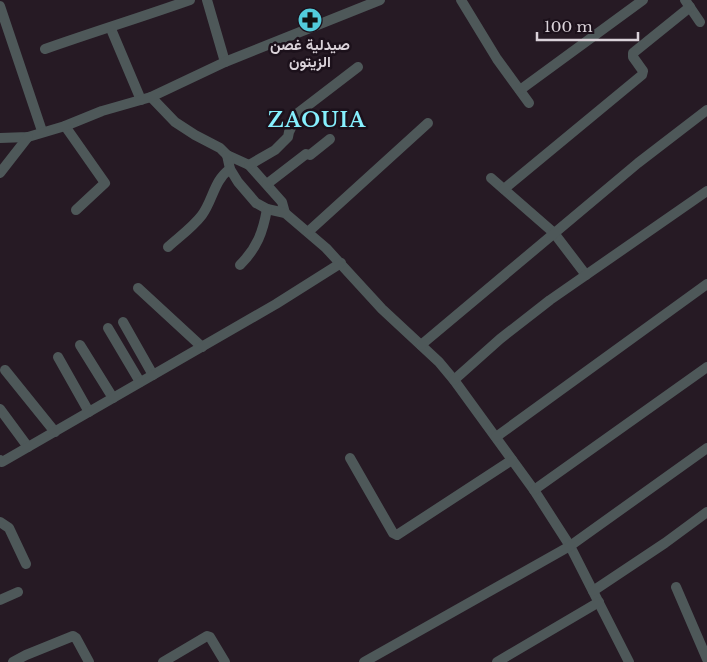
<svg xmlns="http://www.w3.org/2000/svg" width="707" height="662" viewBox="0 0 707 662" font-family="'Libre Baskerville',Vazirmatn,serif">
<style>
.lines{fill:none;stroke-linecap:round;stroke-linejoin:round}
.minor{stroke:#4e5859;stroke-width:10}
.labels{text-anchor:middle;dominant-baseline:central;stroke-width:5;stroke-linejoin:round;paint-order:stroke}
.poi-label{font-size:15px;font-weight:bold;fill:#dad2d9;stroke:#1c111b}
.district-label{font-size:20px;font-weight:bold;letter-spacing:1px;fill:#86f0fe;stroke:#1c111b}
</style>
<rect width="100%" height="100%" fill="#261a24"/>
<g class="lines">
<g class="minor">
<path d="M207,0L225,62"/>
<path d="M461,0L497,59L529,103"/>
<path d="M685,0L700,22"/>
<path d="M0,6L42,131"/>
<path d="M111,29L141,100"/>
<path d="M45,49C93,32 142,17 190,0"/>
<path d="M520,90L643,0"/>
<path d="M151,97L175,122L195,135L220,148L227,155L249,165L282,202L285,213"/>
<path d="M65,126L105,183L76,210"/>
<path d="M0,138L28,137L65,126L102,111L151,97L225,62L380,0"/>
<path d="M227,155L230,169L238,182L256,203L267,209L285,213L326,248L382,309L439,362L454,380L534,490L570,546L629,662"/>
<path d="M249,165L275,150L288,137L289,132L298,113L358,67"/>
<path d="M0,173L28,137"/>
<path d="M491,178L554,233L586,275"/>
<path d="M267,184L306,154L310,155L330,139"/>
<path d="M504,189L642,75L643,71L633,57V53L690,7"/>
<path d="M308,232L428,123"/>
<path d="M168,247C179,237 193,227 202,215C213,200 214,180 230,169"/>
<path d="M240,265C257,248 263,232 267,209"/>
<path d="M138,288L202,347"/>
<path d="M123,322L153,375"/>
<path d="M108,328L140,382"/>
<path d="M80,345L113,398"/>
<path d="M421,345L638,163L707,110"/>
<path d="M58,357L89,412"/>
<path d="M5,370L55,432"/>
<path d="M454,380L500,339L550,300L707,191"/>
<path d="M0,409L28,447"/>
<path d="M496,437L707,284"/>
<path d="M350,458L393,533L397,535L512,460"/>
<path d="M0,460L2,462L276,304L341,263"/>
<path d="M534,490L707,367"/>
<path d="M0,522L9,528L26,564"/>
<path d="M676,587L707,659"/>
<path d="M593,591L665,543L707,512"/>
<path d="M0,600L18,592"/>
<path d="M13,662L26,655L73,636L76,638L89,662"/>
<path d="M163,662L207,636L210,637L225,662"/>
<path d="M364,662L570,546L707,448"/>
<path d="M497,662L599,602"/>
</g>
</g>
<defs>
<symbol id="pharmacy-disc" viewBox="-11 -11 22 22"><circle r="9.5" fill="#52cbda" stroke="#1c111b"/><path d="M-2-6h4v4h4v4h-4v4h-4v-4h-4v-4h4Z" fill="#111"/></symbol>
</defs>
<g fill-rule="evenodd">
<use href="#pharmacy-disc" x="296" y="6" width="28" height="28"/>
</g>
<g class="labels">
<g class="poi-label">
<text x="310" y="44">صيدلية غصن<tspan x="310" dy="17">الزيتون</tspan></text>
</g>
<g class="district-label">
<text x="317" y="120">ZAOUIA</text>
</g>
</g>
<path d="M537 32v8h101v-8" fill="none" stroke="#dad2d9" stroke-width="2.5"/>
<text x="544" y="32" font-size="15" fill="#dad2d9" stroke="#1c111b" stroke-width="4" paint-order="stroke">100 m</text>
</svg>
